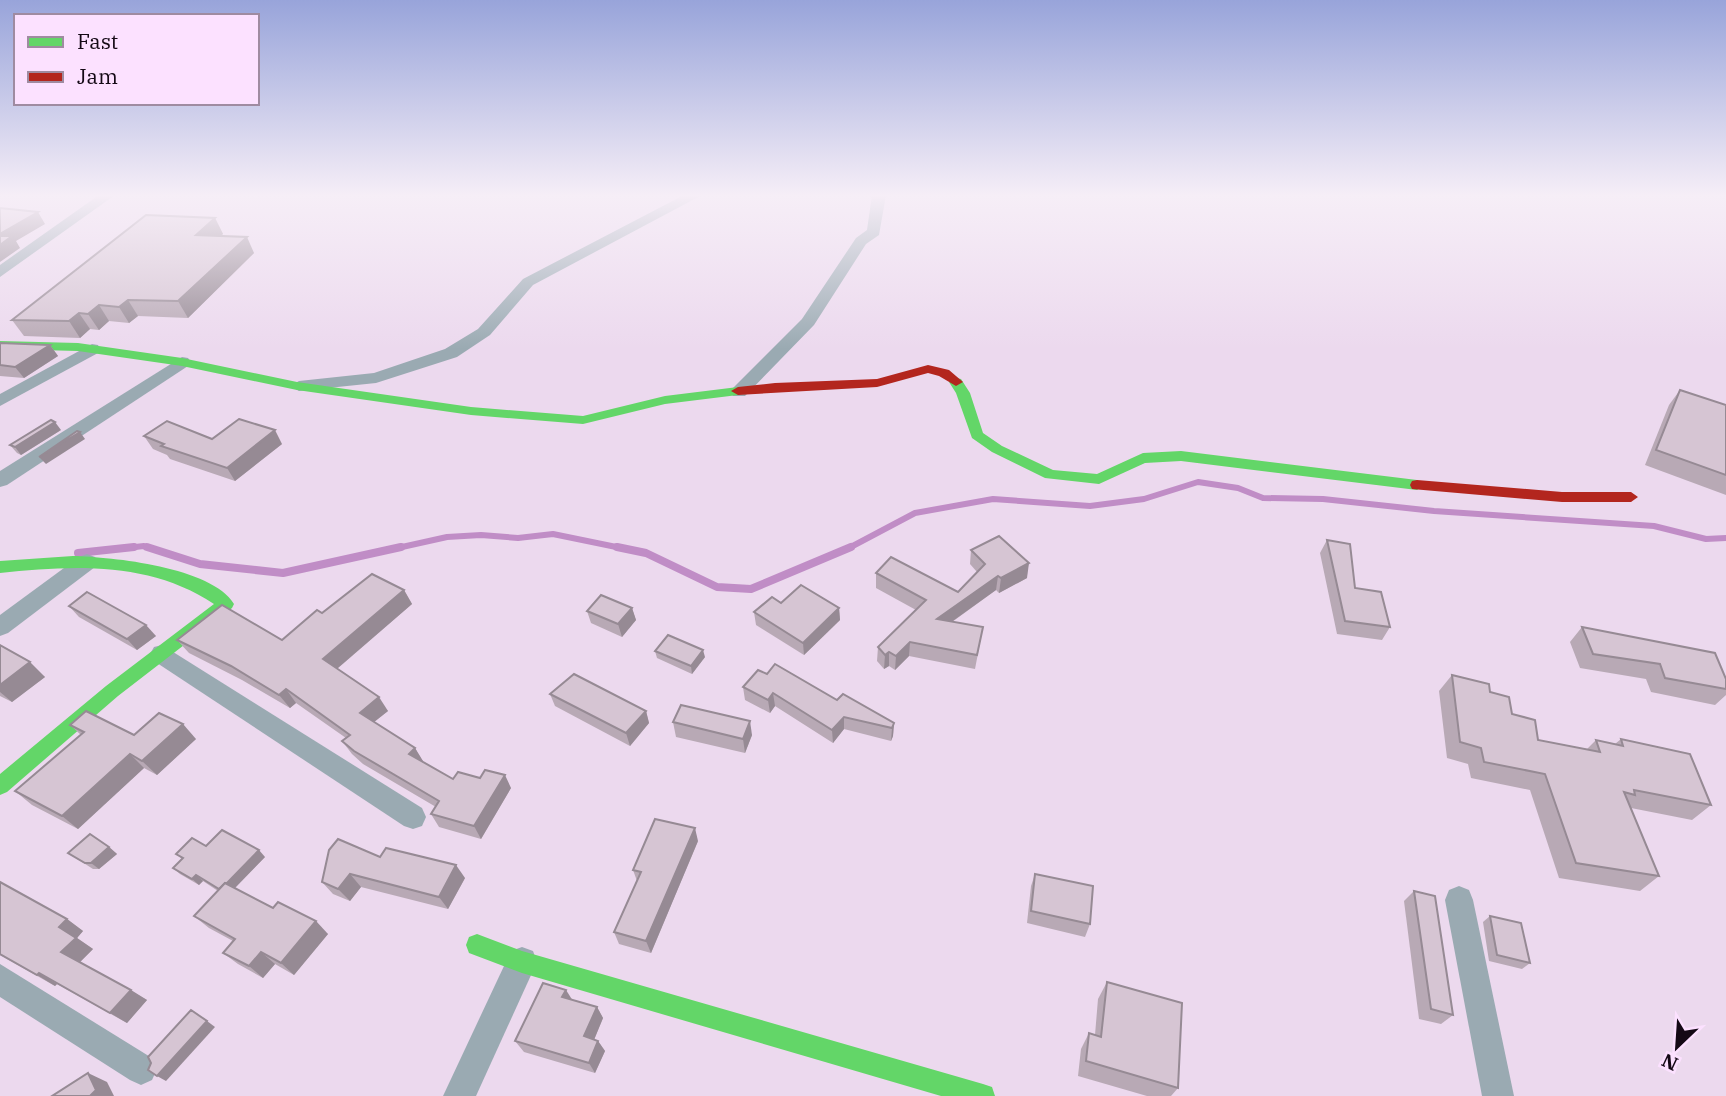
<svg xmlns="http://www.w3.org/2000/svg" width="1726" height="1096" viewBox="0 0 1726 1096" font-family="'IBM Plex Serif',serif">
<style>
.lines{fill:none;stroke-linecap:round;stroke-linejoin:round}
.stream-far1{stroke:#c08dc6;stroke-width:6}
.stream{stroke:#c08dc6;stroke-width:8}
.street{fill:#9aaab2;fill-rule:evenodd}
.fast{fill:#63d668;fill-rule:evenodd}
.jam{fill:#b3261e;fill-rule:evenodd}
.wall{fill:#b8a9b5}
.shaded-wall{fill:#968a94}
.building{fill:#d6c5d3;stroke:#968a94;stroke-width:2}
</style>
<rect width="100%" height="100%" fill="#ecd9ee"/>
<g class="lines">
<g class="stream-far1">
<path d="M117,549L144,546L153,549"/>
<path d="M393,549L447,537L481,535L518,538L553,534L626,549"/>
<path d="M847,549L915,513L993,499L1090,506L1144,499L1198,482L1238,488L1263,498L1323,499L1434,511L1654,526L1706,539L1726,538"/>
</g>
<g class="stream">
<path d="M147,547L200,564L283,573L401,547"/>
<path d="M617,547L646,553L717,587L751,589L851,547"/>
<path d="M78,553L134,547"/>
</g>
<g class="street">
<path d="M99,195H115L0,277V265Z"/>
<path d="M684,195H702L533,285L490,335L457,357L376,383L299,391L290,386L299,381L374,373L445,349L478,329L523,279Z"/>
<path d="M872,195H886L879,235L866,244L814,325L745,396H733L730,392L733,388L802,319L856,238L867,230Z"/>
<path d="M92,344L98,345L100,349L98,353L0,406V394Z"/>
<path d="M182,357L188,358L191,362L188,366L7,485L0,487V471Z"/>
<path d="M87,554L95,557L98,562L95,567L8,633L0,636V615L79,557Z"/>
<path d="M162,645L422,808L426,817L422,826L413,829L404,826L154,661L150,654L154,647Z"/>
<path d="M1459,886L1469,890L1473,900L1514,1096H1482L1445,900L1449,890Z"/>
<path d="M522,947L533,951L537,962L476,1096H443L511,951Z"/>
<path d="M0,964L152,1058L157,1069L152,1080L141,1085L130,1080L0,997Z"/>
</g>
<g class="fast">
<path d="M0,341L78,343L182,358L297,382L471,407L583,416L665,396L738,387L745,391L738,395L665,404L583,424L471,415L297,390L182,366L78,351L0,349Z"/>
<path d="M956,378L961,379L970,393L983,433L1002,446L1053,470L1097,474L1143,453L1181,451L1417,480L1424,485L1417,490L1181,461L1145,463L1099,484L1045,478L992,452L972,438L956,393L949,382Z"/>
<path d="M73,556C112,557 212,567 234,604L232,608L118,696L7,792L0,795V774L106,686L214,604C150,561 73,565 0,573V561Z"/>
<path d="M477,934L522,951L983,1084L992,1087L995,1096H941L522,973L469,953L466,945L469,937Z"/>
</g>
<g class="jam">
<path d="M928,365L949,370L963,382L956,386L939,376L928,373L877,387L738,395L731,391L738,387L775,383L877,379Z"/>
<path d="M1417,480L1562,492H1631L1638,497L1631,502H1562L1412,489L1410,485L1412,481Z"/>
</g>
</g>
<g class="wall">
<path d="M215,218L223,234L220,236L254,253L188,318L138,316L129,323L109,321L99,330L90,329L80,338L24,336L12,320Z"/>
<path d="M0,343L50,345L58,356L24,378L0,376Z"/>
<path d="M1680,390L1726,405V495L1645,465L1669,405Z"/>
<path d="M61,430L21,455L17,453L10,445Z"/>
<path d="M144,436L282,444L235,481L170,459L167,455L153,449Z"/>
<path d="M1327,540L1355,588L1390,627L1382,640L1337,634L1320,553Z"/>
<path d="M971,550L1027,578L999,593L996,590L952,622L983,627L975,669L909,656L895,670L889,666L884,669L877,661L878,647L916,610L876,588V573L958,592L977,572L970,564Z"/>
<path d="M404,590L412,604L337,669L388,711L374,722L415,748L423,762L453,779L511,788L481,839L439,827L431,814L436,807L363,764L352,754L342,741L346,738L296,703L290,708L242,680L189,653L177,640H282L322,613Z"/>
<path d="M781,603L839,608L840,620L804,655L756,625L754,612Z"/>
<path d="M69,606L156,636L137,650L79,617Z"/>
<path d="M632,608L636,620L622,637L591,623L587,611Z"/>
<path d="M1582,627L1726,679V695L1715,705L1651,692L1646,679L1580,668L1570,642Z"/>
<path d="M0,645L45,677L12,702L0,696Z"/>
<path d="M655,651L705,657L692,674L657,658Z"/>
<path d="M767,674L837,700L894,723L893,736L891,741L844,729L833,743L775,706L770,713L745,700L743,687Z"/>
<path d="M1452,675L1490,692L1538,740L1587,749L1596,740L1615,744L1621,739L1711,805L1692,820L1631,808L1659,876L1640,891L1559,878L1530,790L1471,778L1468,764L1447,758L1439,691Z"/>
<path d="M550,694L646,711L649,723L630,746L555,706Z"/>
<path d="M673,722L752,735L745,753L676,737Z"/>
<path d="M70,725L134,735L196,739L157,775L144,768L78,829L32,805L15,791L81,735Z"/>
<path d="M698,841L651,953L619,944L614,932L637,881L633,870Z"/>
<path d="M206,846L265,857L235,888L273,908L328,934L294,975L275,964L263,978L238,964L223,953L233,941L209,928L194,916L218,891L203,881L199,885L180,874L173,868L182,859L176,854Z"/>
<path d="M109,847L117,854L99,869H93L68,853Z"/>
<path d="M380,857L465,878L448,909L361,887L350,901L333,894L322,882Z"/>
<path d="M1035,874L1090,924L1085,937L1027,923L1031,886Z"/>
<path d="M0,882L67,919L83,931L77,938L93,949L80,962L147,1000L127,1023L57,984L55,986L0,955Z"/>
<path d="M1414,891L1453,1015L1441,1024L1419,1019L1404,901Z"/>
<path d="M1490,916L1530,963L1522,969L1489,961L1483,922Z"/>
<path d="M1107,982L1178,1088L1171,1096H1147L1078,1076L1081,1049L1089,1033L1095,1035L1098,999Z"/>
<path d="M572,1000L597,1007L603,1018L594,1040L598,1041L605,1051L595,1073L524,1052L515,1041Z"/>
</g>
<g class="shaded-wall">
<path d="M38,212L45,224L16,241L20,248L0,262V234Z"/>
<path d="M215,218L223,234L205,251L196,235Z"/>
<path d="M247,237L254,253L188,318L178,301Z"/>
<path d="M128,300L138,316L129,323L119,307Z"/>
<path d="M99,305L109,321L99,330L88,314Z"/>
<path d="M79,313L90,329L80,338L69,321Z"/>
<path d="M50,345L58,356L24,378L15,367Z"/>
<path d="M55,422L61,430L21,455L15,447Z"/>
<path d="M275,430L282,444L235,481L227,468Z"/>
<path d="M80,432L85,439L46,464L39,457Z"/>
<path d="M1029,563L1027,578L999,593L1001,578Z"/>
<path d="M998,576L996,590L936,633L937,619Z"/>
<path d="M404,590L412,604L332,673L323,659Z"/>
<path d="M632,608L636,620L622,637L618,624Z"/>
<path d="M839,608L840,620L804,655L803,643Z"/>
<path d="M146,625L156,636L137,650L127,639Z"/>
<path d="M910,642L909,656L895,670L896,656Z"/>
<path d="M703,650L705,657L692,674L691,666Z"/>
<path d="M889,652V666L884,669L885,655Z"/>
<path d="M30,662L45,677L12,702L0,692V685Z"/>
<path d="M286,689L296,703L290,708L279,695Z"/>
<path d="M773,693L775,706L770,713L768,700Z"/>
<path d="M379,697L388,711L369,726L360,713Z"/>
<path d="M646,711L649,723L630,746L626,733Z"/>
<path d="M844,717V729L833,743L832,730Z"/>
<path d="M750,721L752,735L745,753L743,739Z"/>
<path d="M894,723L893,736L891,741L892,728Z"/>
<path d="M183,724L196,739L157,775L142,761Z"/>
<path d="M415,748L423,761L418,767L409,754Z"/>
<path d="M130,754L144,768L78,829L62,816Z"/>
<path d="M505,775L511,788L481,839L474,826Z"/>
<path d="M695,828L698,841L651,953L646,941Z"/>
<path d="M109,847L117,854L99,869L91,863Z"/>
<path d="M259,850L265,857L227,896L220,890Z"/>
<path d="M456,865L465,878L448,909L439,897Z"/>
<path d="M350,874L361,887L350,901L338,889Z"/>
<path d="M196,875L203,881L199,885L192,879Z"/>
<path d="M67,919L83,931L77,938L93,949L78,964L61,952L59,927Z"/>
<path d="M316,921L328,934L294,975L281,963Z"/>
<path d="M261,952L275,964L263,978L249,966Z"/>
<path d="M39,973L57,984L55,986L37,975Z"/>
<path d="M131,990L147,1000L127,1023L110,1013Z"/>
<path d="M566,990L573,1001L562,997Z"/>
<path d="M597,1007L603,1018L591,1047L584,1036Z"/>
<path d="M207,1021L215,1027L166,1081L157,1076Z"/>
<path d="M598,1041L605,1051L595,1073L589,1063Z"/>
<path d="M88,1073L107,1082L114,1096H90Z"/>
</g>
<g class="building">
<path d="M0,208L38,212L0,234Z"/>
<path d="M146,215L215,218L196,235L247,237L178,301L128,300L119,307L99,305L88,314L79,313L69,321L12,320Z"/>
<path d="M0,236H12L0,245Z"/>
<path d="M0,343L50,345L15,367L0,365Z"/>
<path d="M1680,390L1726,405V475L1656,450Z"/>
<path d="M239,419L275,430L227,468L161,446L164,444L144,436L167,421L212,439Z"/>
<path d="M51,420L55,422L15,447L10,445Z"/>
<path d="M77,431L80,432L39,457Z"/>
<path d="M999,536L1029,563L1001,578L998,576L937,619L983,627L977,655L910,642L896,656L889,652L885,655L878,647L926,600L876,573L891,557L958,592L985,564L971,550Z"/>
<path d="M1327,540L1350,544L1355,588L1381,592L1390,627L1345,621Z"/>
<path d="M372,574L404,590L323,659L379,697L360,713L415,748L409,754L453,779L458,772L480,778L485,770L505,775L474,826L431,814L439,801L354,751L342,741L350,735L286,689L279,695L231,666L177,640L222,605L282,640L317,610L322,613Z"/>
<path d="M801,585L839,608L803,643L754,612L772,597L781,603Z"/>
<path d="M87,592L146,625L127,639L69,606Z"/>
<path d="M601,595L632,608L618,624L587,611Z"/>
<path d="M1582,627L1715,653L1726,679V689L1665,678L1660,664L1593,654Z"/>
<path d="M668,635L703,650L691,666L655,651Z"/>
<path d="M0,645L30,662L0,685Z"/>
<path d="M775,664L837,700L843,694L894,723L892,728L844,717L832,730L773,693L768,700L743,687L758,670L767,674Z"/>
<path d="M574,674L646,711L626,733L550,694Z"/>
<path d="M1452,675L1489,684L1490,692L1509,697L1512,714L1535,720L1538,740L1600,752L1596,740L1623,746L1621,739L1690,754L1711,805L1634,790L1635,795L1624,792L1659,876L1576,863L1545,774L1484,762L1481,748L1460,742Z"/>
<path d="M681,705L750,721L743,739L673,722Z"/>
<path d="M86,711L134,735L159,713L183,724L142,761L130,754L62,816L15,791L84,732L70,725Z"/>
<path d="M655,819L695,828L646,941L614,932L641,872L633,870Z"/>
<path d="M222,830L259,850L227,883H225L219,889L196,875L192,879L173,868L183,858L176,854L192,838L206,846Z"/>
<path d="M90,834L109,847L91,863H85L68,853Z"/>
<path d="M338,839L380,857L386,848L456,865L439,897L350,874L338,889L322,882L329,850Z"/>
<path d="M1035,874L1093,886L1090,924L1031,911Z"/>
<path d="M0,882L67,919L59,927L76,938L61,952L131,990L110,1013L39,973L37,975L0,954Z"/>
<path d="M225,883L273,908L278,902L316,921L281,963L261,952L249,966L223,953L235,939L194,916Z"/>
<path d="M1414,891L1435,896L1453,1015L1431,1009Z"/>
<path d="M1490,916L1521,923L1530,963L1497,955Z"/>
<path d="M1107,982L1182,1003L1178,1088L1086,1061L1089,1033L1101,1037Z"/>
<path d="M543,983L566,990L562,997L597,1007L584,1036L598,1041L589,1063L515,1041Z"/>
<path d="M191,1010L207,1021L157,1076L148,1070L151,1063L148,1057Z"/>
<path d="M88,1073L96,1090L90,1096H52Z"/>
</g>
<linearGradient id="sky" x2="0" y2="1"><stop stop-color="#98a4da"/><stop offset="0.56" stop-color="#f6eef7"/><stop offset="1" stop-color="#f6eef7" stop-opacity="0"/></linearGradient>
<rect width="1726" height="349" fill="url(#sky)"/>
<rect x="14" y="14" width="245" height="91" fill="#fce1ff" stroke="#9f8ba1" stroke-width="2"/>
<rect x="28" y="37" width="35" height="10" fill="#63d668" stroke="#9f8ba1" stroke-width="2"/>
<text x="77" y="49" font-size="21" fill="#140915">Fast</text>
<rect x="28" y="72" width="35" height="10" fill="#b3261e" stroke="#9f8ba1" stroke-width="2"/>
<text x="77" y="84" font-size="21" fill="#140915">Jam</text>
<g transform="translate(1677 1047) rotate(205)" stroke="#fce1ff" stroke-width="5" paint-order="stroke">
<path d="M0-5L12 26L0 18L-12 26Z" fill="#140915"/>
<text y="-10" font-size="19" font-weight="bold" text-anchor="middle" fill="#140915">N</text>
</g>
</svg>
